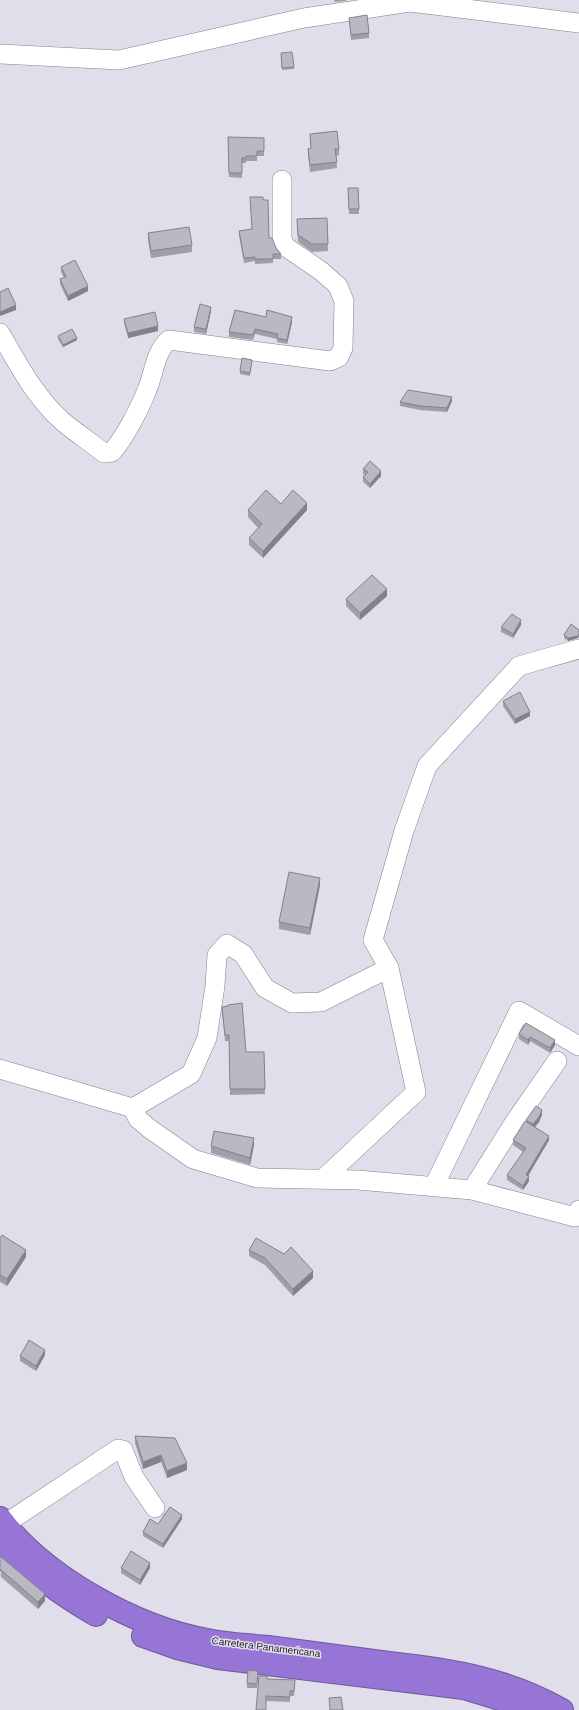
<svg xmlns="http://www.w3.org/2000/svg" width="579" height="1710" viewBox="0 0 579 1710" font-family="Helvetica,sans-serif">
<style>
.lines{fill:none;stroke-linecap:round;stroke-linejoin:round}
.minor-casing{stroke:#83808b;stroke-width:20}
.highway-casing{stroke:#6e5999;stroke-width:24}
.minor{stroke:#fff;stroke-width:19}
.highway{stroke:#9675d6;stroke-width:22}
.wall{fill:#a19ea9}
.shaded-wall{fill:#838189}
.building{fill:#bbb8c4;stroke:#838189}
.labels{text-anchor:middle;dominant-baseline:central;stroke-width:3;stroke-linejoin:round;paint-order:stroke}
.street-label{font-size:10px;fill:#252429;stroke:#e1deeb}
</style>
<rect width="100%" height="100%" fill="#e1deeb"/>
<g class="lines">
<defs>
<g id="minor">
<path d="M0,54L119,60L304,18L410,2L579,23"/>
<path d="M0,333C18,364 35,397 62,421C75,432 90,442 104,453L112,452C125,437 140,408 147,390C154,374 155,351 169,340L330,361L339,357L343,348L344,301L338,286L321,271L286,247L282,240V180"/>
<path d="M0,1069L133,1108L191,1074L207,1038L215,986L217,955L227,944L243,954L265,988L292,1003L321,1002L389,968"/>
<path d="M133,1108L138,1119L150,1129L193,1159L257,1178L358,1180L472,1190L575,1217L579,1210"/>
<path d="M323,1179L416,1092L389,968L373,940L404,831L427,766L519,666L579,649"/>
<path d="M434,1186L519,1011L579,1046"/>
<path d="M472,1190L514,1123L557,1061"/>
<path d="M5,1524L118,1449L123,1450L134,1477L155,1508"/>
</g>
<g id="highway">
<path d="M0,1518C45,1577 135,1627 207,1640C227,1644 248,1645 268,1647C308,1652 349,1658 389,1663C451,1670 506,1678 562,1710"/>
<path d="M0,1542C28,1571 60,1594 96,1615"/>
<path d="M143,1636L177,1648L218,1658L464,1688L513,1703L527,1710"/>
</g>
</defs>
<use href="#minor" class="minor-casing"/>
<use href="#highway" class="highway-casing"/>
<use href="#minor" class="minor"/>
<use href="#highway" class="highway"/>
</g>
<g class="wall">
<path d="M334,0H346V1L334,2Z"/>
<path d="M349,18L369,33V38L351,40Z"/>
<path d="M281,56L294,67V69L282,70Z"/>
<path d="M310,134L339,149V155L336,156L337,168L310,172L308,155V149L311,148Z"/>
<path d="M228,137L264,138V156H257V161H246V163H242V178L229,177Z"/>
<path d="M348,188H358L359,214H349Z"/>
<path d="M263,200L269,238L281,254V259H273V263L255,264V261L244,263L239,235V231L251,229Z"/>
<path d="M327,218L328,251L312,252L298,242L297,219Z"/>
<path d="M148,233L192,245V252L151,258L148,240Z"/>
<path d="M61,267L88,291L68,301L60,284V279L64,278L61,272Z"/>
<path d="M211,311L206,334L194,332V327Z"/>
<path d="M266,317L292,322L287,344L277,342V339L255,334L253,340L229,337V332Z"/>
<path d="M124,319L158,331L128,338L124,323Z"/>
<path d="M58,336L77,340L63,347L58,339Z"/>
<path d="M252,362L250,376L240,374V371Z"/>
<path d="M452,401L447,412L420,410L400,406V402Z"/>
<path d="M363,469L381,476L370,488L363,482V477L365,475L363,474Z"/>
<path d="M281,504L307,510L263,558L249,545V538L258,528L248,517V510Z"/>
<path d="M387,596L360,620L346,606V599Z"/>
<path d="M521,625L513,638L501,632V627Z"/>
<path d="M579,630V636L578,638L568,641L564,638V635Z"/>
<path d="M503,701L530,716L515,724L503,706Z"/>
<path d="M320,885L310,935L279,929V922Z"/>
<path d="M222,1007L246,1052H264L265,1094L230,1095L229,1041H225L222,1013Z"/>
<path d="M526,1023L555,1045L550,1053L530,1041L528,1045L519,1039V1034Z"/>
<path d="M542,1115L539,1122L535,1127L549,1140L528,1176L529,1181L523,1190L507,1180V1175L523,1152L513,1145V1140L526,1122V1120Z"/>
<path d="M254,1145L250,1165L211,1153V1146Z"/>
<path d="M0,1238L26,1257L7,1286L0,1282Z"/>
<path d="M249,1250L313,1278L293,1296L265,1265L249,1256Z"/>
<path d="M45,1355L36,1371L20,1361V1356Z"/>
<path d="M135,1436L187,1470L167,1478L161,1462L143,1469L135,1443Z"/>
<path d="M182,1519L163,1548L143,1536V1532L158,1524Z"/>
<path d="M0,1556L45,1601L38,1609L1,1577Z"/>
<path d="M121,1568H150L140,1585L121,1573Z"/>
<path d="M258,1671L257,1688H247V1683Z"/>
<path d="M267,1679L295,1685L294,1696H290V1702L266,1701Z"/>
</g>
<g class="shaded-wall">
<path d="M88,286V291L68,301V296Z"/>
<path d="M16,305V310L0,316V312Z"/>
<path d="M211,307V311L206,334V329Z"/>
<path d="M292,317V322L287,344V340Z"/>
<path d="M158,326V331L128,338V333Z"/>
<path d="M77,338V340L63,347V345Z"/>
<path d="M452,397V401L447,412V408Z"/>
<path d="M381,471V476L370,488V484Z"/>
<path d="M307,503V510L263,558V551Z"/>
<path d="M387,589V596L360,620V613Z"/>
<path d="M521,620V625L513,638V634Z"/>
<path d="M579,634V636L578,638L568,641V638Z"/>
<path d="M530,712V716L515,724V719Z"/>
<path d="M320,878V885L310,935V928Z"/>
<path d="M530,1037V1041L528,1045V1040Z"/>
<path d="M555,1040V1045L550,1053V1048Z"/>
<path d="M542,1110V1115L539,1122L533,1129V1124Z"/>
<path d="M549,1136V1140L526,1179V1175Z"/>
<path d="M254,1138V1145L250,1165V1158Z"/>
<path d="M529,1176V1181L523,1190V1186Z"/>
<path d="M26,1250V1257L7,1286V1279Z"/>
<path d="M313,1271V1278L293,1296V1289Z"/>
<path d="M45,1350V1355L36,1371V1366Z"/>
<path d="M161,1455V1462L143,1469V1462Z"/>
<path d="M187,1463V1470L167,1478V1471Z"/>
<path d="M182,1515V1519L163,1548V1544Z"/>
<path d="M150,1563V1568L140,1585V1580Z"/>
<path d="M45,1594V1601L38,1609V1602Z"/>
</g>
<g class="building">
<path d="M367,15L369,33L351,35L349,18Z"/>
<path d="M292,52L294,67L282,68L281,53Z"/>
<path d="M337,131L339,149H335L337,162L310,165L308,149L311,148L310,134Z"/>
<path d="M228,137L264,138V151H257V156H246V158H242V173H229Z"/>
<path d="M348,188H358L359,209H349Z"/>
<path d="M250,197H263V200H268L269,238H272L276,248L281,254H273V259H255V257L244,258L239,231L252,229Z"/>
<path d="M327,218L328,244H312L298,235L297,219Z"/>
<path d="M189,227L192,245L151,251L148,233Z"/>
<path d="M75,260L88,286L68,296L60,279L66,277L61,267Z"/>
<path d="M8,288L16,305L0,312V292Z"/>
<path d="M200,304L211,307L206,329L194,327Z"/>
<path d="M235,310L266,317L267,310L292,317L287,340L277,338L278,334L255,329L253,335L229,332Z"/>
<path d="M155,312L158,326L128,333L124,319Z"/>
<path d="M72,329L77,338L63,345L58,336Z"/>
<path d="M242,358L252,360L250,373L240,371Z"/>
<path d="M408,390L452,397L447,408L420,406L400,402Z"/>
<path d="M370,461L381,471L370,484L363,477L368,472L363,469Z"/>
<path d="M266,490L281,504L293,490L307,503L263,551L249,538L262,524L248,510Z"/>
<path d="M372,575L387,589L360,613L346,599Z"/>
<path d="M512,614L521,620L513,634L501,627Z"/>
<path d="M571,624L579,630V634L578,636L568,638L564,635Z"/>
<path d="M520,692L530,712L515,719L503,701Z"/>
<path d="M289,872L320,878L310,928L279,922Z"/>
<path d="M242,1003L246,1052H264L265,1089H230L229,1035H225L222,1007L228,1006V1005Z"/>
<path d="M526,1023L555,1040L550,1048L530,1037L528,1040L519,1034Z"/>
<path d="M536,1106L542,1110L539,1117L533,1124L526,1120Z"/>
<path d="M525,1121L549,1136L526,1175L529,1176L523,1186L507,1175L526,1148L513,1140Z"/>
<path d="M214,1131L254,1138L250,1158L211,1146Z"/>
<path d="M2,1235L26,1250L7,1279L0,1275V1238Z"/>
<path d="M256,1238L284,1254L291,1247L313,1271L293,1289L265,1258L249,1250Z"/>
<path d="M29,1340L45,1350L36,1366L20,1356Z"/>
<path d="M135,1436L175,1438L187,1463L167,1471L161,1455L143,1462Z"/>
<path d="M170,1507L182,1515L163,1544L143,1532L150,1519L158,1524Z"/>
<path d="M131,1551L150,1563L140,1580L121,1568Z"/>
<path d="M0,1556L45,1594L38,1602L1,1570L0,1571Z"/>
<path d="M248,1670L258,1671L257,1684L247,1683Z"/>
<path d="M259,1676H267V1679L295,1680L294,1691H290V1697L266,1696V1710H256Z"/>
<path d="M341,1697L343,1710H330L329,1698Z"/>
</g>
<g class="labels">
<g class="street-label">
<text transform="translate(266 1647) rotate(7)">Carretera Panamericana</text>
</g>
</g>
</svg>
